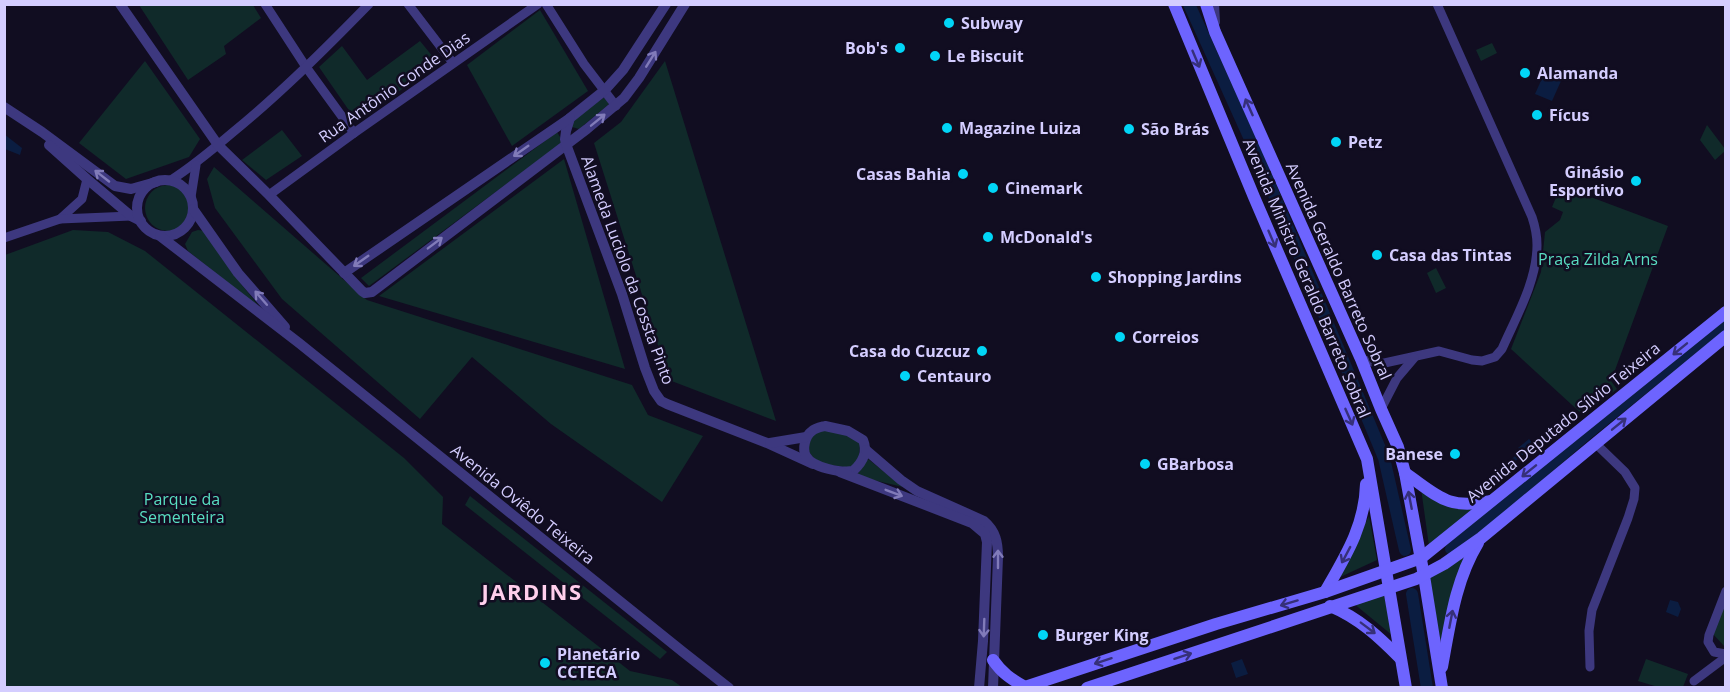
<svg xmlns="http://www.w3.org/2000/svg" width="1730" height="692" viewBox="0 0 1730 692" font-family="'Open Sans',sans-serif">
<style>
.green{fill:#102a2a}
.water{fill:#0b1d41}
.lines{fill:none;stroke-linecap:round;stroke-linejoin:round}
.canal{stroke:#0b1d41;stroke-width:12}
.minor{stroke:#3d387f;stroke-width:9}
.tertiary{stroke:#3d387f;stroke-width:10}
.secondary{stroke:#6d64fe;stroke-width:12}
.oneway{stroke:#817bb9}
.oneway2{stroke:#363079}
.poi-dot{fill:#01d5f6;stroke:#110d21;stroke-width:2}
.labels{text-anchor:middle;dominant-baseline:central;stroke-width:5;stroke-linejoin:round;paint-order:stroke}
.poi-label{font-size:16px;font-weight:bold;fill:#d4cdff;stroke:#110d21;text-anchor:start}
.street-label{font-size:16px;fill:#d4cdff;stroke:#110d21}
.park-label{font-size:16px;fill:#59dec2;stroke:#110d21}
.district-label{font-size:22px;font-weight:bold;letter-spacing:1.5px;fill:#ffcfec;stroke:#110d21}
</style>
<rect width="100%" height="100%" fill="#110d21"/>
<g class="green">
<path d="M139,5H253L261,18L224,46L226,54L188,80Z"/>
<path d="M540,10L588,91L512,146L467,65Z"/>
<path d="M420,41L438,63L357,122L319,67L342,46L367,80Z"/>
<path d="M1492,43L1497,53L1481,61L1476,50Z"/>
<path d="M145,61L200,139L189,157L126,179L79,143Z"/>
<path d="M665,61L776,421L669,380L594,143L621,122Z"/>
<path d="M603,98H607L609,102L608,105L579,129L572,127V121Z"/>
<path d="M1707,125L1725,149V151L1715,160L1700,140Z"/>
<path d="M282,130L302,156L266,180L242,160Z"/>
<path d="M557,132L563,142L369,286L361,278Z"/>
<path d="M564,159L625,369L379,296Z"/>
<path d="M214,167L367,300L632,385L648,415L703,436L662,502L551,424L472,357L420,419L282,299L215,208L207,179Z"/>
<circle cx="168" cy="208" r="23"/>
<path d="M1560,188L1571,192L1572,190L1668,226L1611,381L1617,389L1583,415L1511,349L1541,272L1545,232L1560,220L1563,212L1552,207Z"/>
<path d="M73,230L108,232L145,251L404,458L443,497L442,524L630,671L672,680L682,687H5V255Z"/>
<path d="M198,230L205,231L241,284L262,310L188,251L185,244L192,232Z"/>
<path d="M1436,268L1446,288L1436,293L1427,273Z"/>
<path d="M833,428L860,443L859,457L851,468L817,463L808,450L811,434Z"/>
<path d="M868,459L903,487L856,476Z"/>
<path d="M1420,481L1441,494L1483,503L1429,546Z"/>
<path d="M470,496L667,652L660,659L465,505Z"/>
<path d="M1369,516L1377,560L1338,578Z"/>
<path d="M1471,553L1441,643L1429,578Z"/>
<path d="M1384,595L1392,635L1353,603Z"/>
<path d="M1725,601V647L1712,633Z"/>
<path d="M1646,659L1688,674L1683,687H1658L1638,681Z"/>
</g>
<g class="water">
<path d="M1548,65L1565,72L1552,101L1535,94Z"/>
<path d="M4,134L22,148L20,155L5,149Z"/>
<path d="M1529,439L1534,445L1511,465L1508,462L1521,451L1518,448Z"/>
<path d="M1670,600L1678,602L1681,609L1678,617L1666,612Z"/>
<path d="M1242,659L1248,674L1236,678L1231,663Z"/>
</g>
<g class="lines">
<g class="canal">
<path d="M1189,4L1259,159L1384,458L1405,550"/>
<path d="M1451,549L1587,434L1726,321"/>
<path d="M1412,594L1427,688"/>
</g>
<g class="minor">
<path d="M265,4L306,67L354,133"/>
<path d="M408,4L453,63"/>
<path d="M546,4L584,64L616,106"/>
<path d="M171,180C193,166 212,150 232,133C281,93 325,49 369,4"/>
<path d="M269,195L354,133L538,4"/>
<path d="M191,197L196,165"/>
<path d="M60,219L82,199L87,179"/>
<path d="M4,238L60,219L131,216"/>
<path d="M1361,359L1380,364L1439,351L1472,360L1482,361L1495,357L1502,349C1516,317 1537,281 1537,245C1537,235 1535,226 1532,217L1437,4"/>
<path d="M1381,409L1397,378L1414,358"/>
<path d="M1726,591L1709,635L1708,642L1714,652L1726,654"/>
<path d="M1590,667L1589,631L1592,610L1628,518L1634,499L1635,488L1625,472L1595,443"/>
<path d="M1694,681L1726,657"/>
</g>
<g class="tertiary">
<path d="M120,4L218,145L269,195L362,291L365,293L372,292L587,129L624,98L639,78L685,4"/>
<path d="M666,4L623,70L605,90L570,118L566,131L565,139L566,144L622,294L645,368L654,391L661,401L667,404L767,443L813,464"/>
<path d="M1214,4L1215,22"/>
<path d="M4,107L42,132L115,186L131,189L156,182"/>
<path d="M49,145L87,179L131,216L141,221"/>
<circle cx="165" cy="208" r="28"/>
<path d="M193,209L238,273L285,327"/>
<path d="M160,236L299,343L683,652L729,688"/>
<path d="M344,273L570,118"/>
<path d="M825,426L848,431L863,440C868,452 863,462 853,471C842,473 812,468 806,456C802,449 805,436 812,431C815,428 821,427 825,426Z"/>
<path d="M770,443L806,437"/>
<path d="M866,450L901,480L917,491L984,521C996,531 998,543 998,557L993,688"/>
<path d="M840,472L972,523L985,534L987,542L983,641L979,688"/>
</g>
<g class="secondary">
<path d="M1174,4L1254,197L1367,459L1406,688"/>
<path d="M1206,4L1215,32L1361,359L1381,409L1398,447L1405,473L1424,576L1442,688"/>
<path d="M1405,473C1438,496 1447,510 1490,501"/>
<path d="M1325,592C1345,557 1365,526 1366,484"/>
<path d="M1330,606C1359,618 1379,637 1400,658"/>
<path d="M993,660C1002,673 1011,679 1025,687"/>
<path d="M1442,667C1450,624 1455,581 1478,543"/>
<path d="M1022,688L1216,624L1325,592L1421,558L1726,312"/>
<path d="M1087,688L1416,579L1444,564L1481,538L1726,336"/>
</g>
</g>
<defs><path id="oneway-shaft" d="M-6 0H5M1.5-3L5.5 0L1.5 3" fill="none" stroke-width="1.6" stroke-linecap="round" stroke-linejoin="round" transform="scale(1.5)"/></defs>
<g class="oneway">
<use href="#oneway-shaft" transform="translate(651 59) rotate(-58)"/>
<use href="#oneway-shaft" transform="translate(598 120) rotate(-39)"/>
<use href="#oneway-shaft" transform="translate(521 151) rotate(145)"/>
<use href="#oneway-shaft" transform="translate(102 176) rotate(-142)"/>
<use href="#oneway-shaft" transform="translate(435 243) rotate(-37)"/>
<use href="#oneway-shaft" transform="translate(361 261) rotate(145)"/>
<use href="#oneway-shaft" transform="translate(261 298) rotate(-131)"/>
<use href="#oneway-shaft" transform="translate(894 493) rotate(21)"/>
<use href="#oneway-shaft" transform="translate(998 559) rotate(-90)"/>
<use href="#oneway-shaft" transform="translate(984 628) rotate(92)"/>
</g>
<g class="oneway2">
<use href="#oneway-shaft" transform="translate(1196 59) rotate(67)"/>
<use href="#oneway-shaft" transform="translate(1249 107) rotate(-114)"/>
<use href="#oneway-shaft" transform="translate(1272 239) rotate(67)"/>
<use href="#oneway-shaft" transform="translate(1680 349) rotate(141)"/>
<use href="#oneway-shaft" transform="translate(1349 417) rotate(66)"/>
<use href="#oneway-shaft" transform="translate(1619 424) rotate(-39)"/>
<use href="#oneway-shaft" transform="translate(1529 471) rotate(141)"/>
<use href="#oneway-shaft" transform="translate(1410 500) rotate(-101)"/>
<use href="#oneway-shaft" transform="translate(1346 555) rotate(118)"/>
<use href="#oneway-shaft" transform="translate(1289 603) rotate(163)"/>
<use href="#oneway-shaft" transform="translate(1451 619) rotate(-79)"/>
<use href="#oneway-shaft" transform="translate(1368 628) rotate(37)"/>
<use href="#oneway-shaft" transform="translate(1183 656) rotate(-18)"/>
<use href="#oneway-shaft" transform="translate(1103 661) rotate(162)"/>
</g>
<g class="poi-dot">
<circle cx="949" cy="23" r="6"/>
<circle cx="900" cy="48" r="6"/>
<circle cx="935" cy="56" r="6"/>
<circle cx="1525" cy="73" r="6"/>
<circle cx="1537" cy="115" r="6"/>
<circle cx="947" cy="128" r="6"/>
<circle cx="1129" cy="129" r="6"/>
<circle cx="1336" cy="142" r="6"/>
<circle cx="963" cy="174" r="6"/>
<circle cx="1636" cy="181" r="6"/>
<circle cx="993" cy="188" r="6"/>
<circle cx="988" cy="237" r="6"/>
<circle cx="1377" cy="255" r="6"/>
<circle cx="1096" cy="277" r="6"/>
<circle cx="1120" cy="337" r="6"/>
<circle cx="982" cy="351" r="6"/>
<circle cx="905" cy="376" r="6"/>
<circle cx="1455" cy="454" r="6"/>
<circle cx="1145" cy="464" r="6"/>
<circle cx="1043" cy="635" r="6"/>
<circle cx="545" cy="663" r="6"/>
</g>
<g class="labels">
<g class="poi-label">
<text x="961" y="23">Subway</text>
<text x="888" y="48" text-anchor="end">Bob's</text>
<text x="947" y="56">Le Biscuit</text>
<text x="1537" y="73">Alamanda</text>
<text x="1549" y="115">Fícus</text>
<text x="959" y="128">Magazine Luiza</text>
<text x="1141" y="129">São Brás</text>
<text x="1348" y="142">Petz</text>
<text x="1624" y="172" text-anchor="end">Ginásio<tspan x="1624" dy="18">Esportivo</tspan></text>
<text x="951" y="174" text-anchor="end">Casas Bahia</text>
<text x="1005" y="188">Cinemark</text>
<text x="1000" y="237">McDonald's</text>
<text x="1389" y="255">Casa das Tintas</text>
<text x="1108" y="277">Shopping Jardins</text>
<text x="1132" y="337">Correios</text>
<text x="970" y="351" text-anchor="end">Casa do Cuzcuz</text>
<text x="917" y="376">Centauro</text>
<text x="1443" y="454" text-anchor="end">Banese</text>
<text x="1157" y="464">GBarbosa</text>
<text x="1055" y="635">Burger King</text>
<text x="557" y="654">Planetário<tspan x="557" dy="18">CCTECA</tspan></text>
</g>
<g class="street-label">
<text transform="translate(394 87) rotate(-35)">Rua Antônio Conde Dias</text>
<text transform="translate(628 270) rotate(70)">Alameda Luciolo da Cossta Pinto</text>
<text transform="translate(1339 271) rotate(66)">Avenida Geraldo Barreto Sobral</text>
<text transform="translate(1307 278) rotate(67)">Avenida Ministro Geraldo Barreto Sobral</text>
<text transform="translate(1563 422) rotate(-39)">Avenida Deputado Sílvio Teixeira</text>
<text transform="translate(523 504) rotate(39)">Avenida Oviêdo Teixeira</text>
</g>
<g class="park-label">
<text x="1598" y="259">Praça Zilda Arns</text>
<text x="182" y="499">Parque da<tspan x="182" dy="18">Sementeira</tspan></text>
</g>
<g class="district-label">
<text x="532" y="591">JARDINS</text>
</g>
</g>
<rect width="1730" height="692" fill="none" stroke="#d4cdff" stroke-width="12"/>
</svg>
